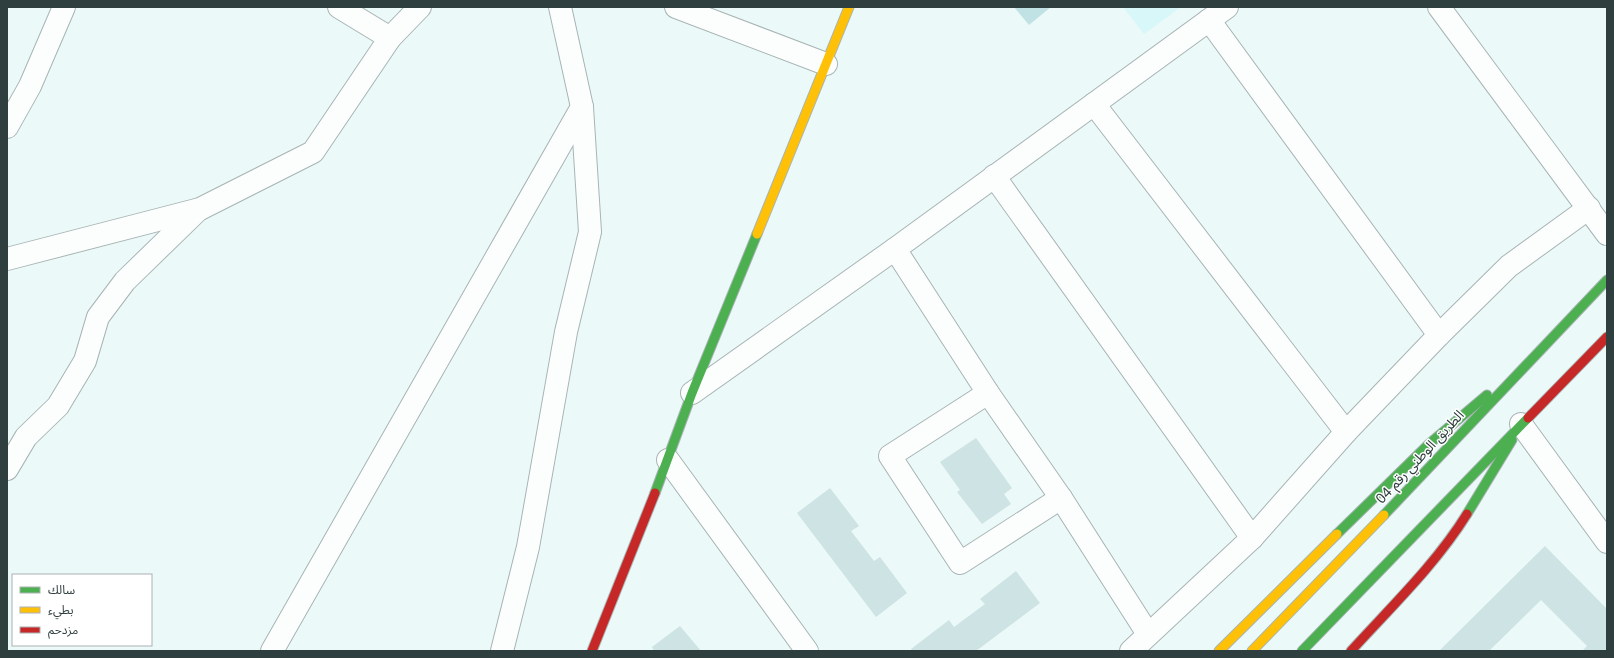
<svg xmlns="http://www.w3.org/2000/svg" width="1614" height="658" viewBox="0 0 1614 658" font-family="Georgia,'Noto Sans Arabic',serif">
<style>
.built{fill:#d7f7f8}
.green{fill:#c1e2e4}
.building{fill:#cee3e3}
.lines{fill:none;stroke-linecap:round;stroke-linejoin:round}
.street-casing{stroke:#a8b4b4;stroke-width:24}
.fast-casing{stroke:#a8b4b4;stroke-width:11}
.slow-casing{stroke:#a8b4b4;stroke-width:11}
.jam-casing{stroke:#a8b4b4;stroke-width:11}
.street{stroke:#fcfefe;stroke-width:22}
.fast{stroke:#4caf50;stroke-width:9}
.slow{stroke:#ffc107;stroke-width:9}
.jam{stroke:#c62828;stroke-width:9}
.labels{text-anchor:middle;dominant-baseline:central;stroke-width:3;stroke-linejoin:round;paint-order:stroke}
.street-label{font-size:14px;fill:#2f3e3e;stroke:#fff}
</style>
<rect width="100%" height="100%" fill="#ecf9f9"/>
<path class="built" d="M1123,7H1181L1144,34Z"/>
<path class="green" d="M1014,7H1051L1029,25Z"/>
<g class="building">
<path d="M976,438L1012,488L1004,494L1011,504L982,524L957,492L960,490L940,462Z"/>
<path d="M830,488L859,526L851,531L874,561L880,557L907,593L876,617L797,513Z"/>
<path d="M1545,546L1607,609V651H1582L1587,646L1541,600L1489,651H1439Z"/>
<path d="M1016,571L1040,603L976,651H912L911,649L949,620L954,627L985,604L980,599Z"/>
<path d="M680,626L701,651H654L652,647Z"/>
</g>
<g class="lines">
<defs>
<g id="street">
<path d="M339,7L390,38"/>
<path d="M676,7L826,64"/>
<path d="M1439,7L1607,234"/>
<path d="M1209,20L1439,335"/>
<path d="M1094,104L1346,432"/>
<path d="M7,127L30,86L64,7"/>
<path d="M994,176L1252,538"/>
<path d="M895,249L988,393L1061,498L1148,634"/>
<path d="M7,259L200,209L313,152L390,38L420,7"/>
<path d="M692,393L895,249L1227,7"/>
<path d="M988,393L890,456L960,563L1061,498"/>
<path d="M1521,424L1607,542"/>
<path d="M668,460L807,651"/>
<path d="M7,469L26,437L58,406L85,361L98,317L125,281L198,210"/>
<path d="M272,651L582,107"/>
<path d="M502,651L528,547L566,332L590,232L582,107L560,7"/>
<path d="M1131,651L1252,538L1346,432L1439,335L1509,266L1589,208"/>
</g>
<g id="fast">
<path d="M655,493L692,393L757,234"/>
<path d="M1467,514L1512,440"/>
<path d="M1384,515L1607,280"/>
<path d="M1337,534L1429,444L1487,395"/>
<path d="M1302,651L1528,418"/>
</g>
<g id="slow">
<path d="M757,234L849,7"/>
<path d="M1219,651L1337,534"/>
<path d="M1252,651L1384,515"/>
</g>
<g id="jam">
<path d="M1528,418L1607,337"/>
<path d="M592,651L655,493"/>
<path d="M1351,651C1391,607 1436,564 1467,514"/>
</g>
</defs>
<use href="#street" class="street-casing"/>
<use href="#fast" class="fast-casing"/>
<use href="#slow" class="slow-casing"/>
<use href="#jam" class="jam-casing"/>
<use href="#street" class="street"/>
<use href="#fast" class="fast"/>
<use href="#slow" class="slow"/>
<use href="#jam" class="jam"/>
</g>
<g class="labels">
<g class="street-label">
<text transform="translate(1420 457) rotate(-47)">الطريق الوطني رقم 04</text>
</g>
</g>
<rect width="1614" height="658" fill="none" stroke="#2f3e3e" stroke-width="16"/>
<rect x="12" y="574" width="140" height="72" fill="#ffffff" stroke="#acb2b2"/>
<rect x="20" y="587" width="20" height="6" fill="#4caf50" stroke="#acb2b2"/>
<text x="48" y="594" font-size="12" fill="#2f3e3e">سالك</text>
<rect x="20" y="607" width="20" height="6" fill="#ffc107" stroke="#acb2b2"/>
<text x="48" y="614" font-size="12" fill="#2f3e3e">بطيء</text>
<rect x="20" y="627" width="20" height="6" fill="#c62828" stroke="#acb2b2"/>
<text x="48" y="634" font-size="12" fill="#2f3e3e">مزدحم</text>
</svg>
